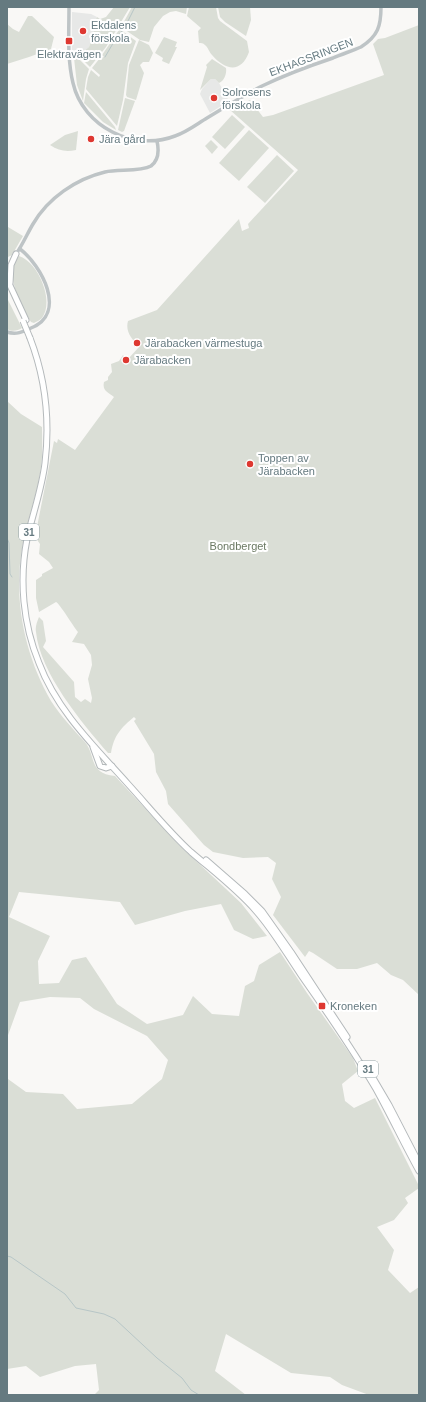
<svg xmlns="http://www.w3.org/2000/svg" width="426" height="1402" viewBox="0 0 426 1402" font-family="Helvetica,sans-serif">
<style>
.built{fill:#e7e8e7}
.green{fill:#daded6}
.lines{fill:none;stroke-linecap:round;stroke-linejoin:round}
.stream{stroke:#b7c6c7;stroke-width:1}
.trunk-casing{stroke:#b4b9bb;stroke-width:7}
.tertiary{stroke:#bec4c6;stroke-width:3.5}
.trunk{stroke:#fff;stroke-width:5}
.trunk-bridge-casing{stroke:#b4b9bb;stroke-width:7;stroke-linecap:butt}
.trunk-bridge{stroke:#fff;stroke-width:5}
.poi-dot{fill:#de3831;stroke:#fff;stroke-width:1.5}
.labels{text-anchor:middle;dominant-baseline:central;stroke-width:4;stroke-linejoin:round;paint-order:stroke}
.shield{fill:#fff;stroke:#93a2a6;stroke-width:1}
.shield-label{font-size:10px;font-weight:bold;fill:#657a80}
.poi-label{font-size:11px;fill:#657a80;stroke:#fff;text-anchor:start}
.street-label{font-size:11px;fill:#657a80;stroke:#fff}
.park-label{font-size:11px;fill:#6b7963;stroke:#fff}
</style>
<rect width="100%" height="100%" fill="#f9f8f6"/>
<g class="built">
<path d="M72,12L91,14L97,17L95,21L97,22L89,47L84,51L79,53H72Z"/>
<path d="M211,79H215L219,83L229,101L210,113L200,94L202,89Z"/>
</g>
<g class="green">
<path d="M114,7H130L106,47L90,67L81,58L73,55L72,53L84,51L89,47L97,22L95,21L97,17L100,19L106,17Z"/>
<path d="M132,7H187L186,14L176,11L170,12L163,16L154,27L149,42L140,40L121,27Z"/>
<path d="M189,7H216L218,18L220,21L247,41L249,52C241,74 225,70 212,55C209,52 208,47 205,45C203,43 201,43 199,43L198,31L201,28L187,16Z"/>
<path d="M218,7H250L251,20L246,36L225,22L220,17Z"/>
<path d="M28,16H32L54,37L51,49L29,57L7,64V24L13,29L19,32Z"/>
<path d="M419,25V995L403,980L391,975L377,963L357,969H337L313,953L309,951L305,957L273,915L281,897L272,879L276,863L268,857L243,858L213,852L204,845L168,804L166,791L156,772L154,754L134,721L136,719L134,717C121,728 114,735 111,753H108C82,723 40,673 36,632C35,627 37,622 39,617L43,621L46,641L43,647L74,682L75,697L81,702L85,699L91,703L92,698L88,679L92,665L91,655L84,644L72,642L78,632C73,626 60,604 56,602L39,612L36,598V580L42,576V574L53,568L49,562L39,554L40,544L35,537L54,441L57,443L58,439L75,450L114,397C108,392 102,391 104,382L108,380V377L112,372L111,364L119,361L123,355L126,360L128,359L139,347C132,339 125,332 128,321L157,310L239,219L242,231L249,228L248,224L298,170L230,110L250,100L263,117L273,115L384,75L373,44L378,39L385,38Z"/>
<path d="M119,30H121L136,41L128,63L123,100L117,126L86,89L88,77L91,70L99,77L100,75L92,68L100,58L104,57L102,55Z"/>
<path d="M164,37L177,42L175,47H177L169,64L162,61L163,58L155,53Z"/>
<path d="M139,40L149,45L153,53L149,62H143L140,65L144,73L136,100L127,97L126,95L129,65Z"/>
<path d="M75,57L80,60L89,69L86,79L83,101L77,85L74,58Z"/>
<path d="M212,59L226,68C227,74 224,81 219,83L215,79H211L200,90L207,67L206,65Z"/>
<path d="M86,92L115,127L116,130L103,122L84,103Z"/>
<path d="M125,98L135,101L124,131L122,132L118,130Z"/>
<path d="M232,115L245,127L225,149L212,137Z"/>
<path d="M249,130L269,148L239,181L219,163Z"/>
<path d="M78,131L76,150C66,152 59,151 50,145L65,135Z"/>
<path d="M211,140L218,147L212,154L205,146Z"/>
<path d="M277,155L294,171L265,203L247,187Z"/>
<path d="M7,223L8,227L23,236L12,255L8,257L7,256Z"/>
<path d="M19,256C38,262 55,301 42,318C40,320 36,322 34,323L31,322C20,302 4,276 19,256Z"/>
<path d="M7,298L22,328C17,331 12,332 7,329Z"/>
<path d="M7,401L21,414L42,427C42,440 43,454 41,467C37,497 25,525 21,555C14,604 26,658 51,701C60,715 73,729 84,741C97,755 87,773 115,776L179,845L241,903L267,936L253,939L234,930L221,904L185,911L135,925L120,902L19,892L9,917L50,936L38,961L39,984L59,983L72,960L86,957L117,1004L147,1024L183,1015L193,996L212,1014L239,1016L245,986L254,981L259,965L280,952L307,993L353,1058L358,1071L342,1084L345,1101L354,1108L375,1098L419,1186V1188L405,1198L408,1203L394,1220L377,1227L394,1250L388,1270L410,1293L419,1287V1395H369L342,1385L330,1377L291,1373L226,1334L215,1371L246,1395H94L99,1390L96,1364L75,1366L40,1377L26,1366L7,1369V1075L8,1079L26,1092L63,1094L77,1109L132,1104L162,1079L168,1060L147,1036L94,1009L80,998L50,997L20,1002L7,1038Z"/>
</g>
<g class="lines">
<g class="stream">
<path d="M124,29L135,7"/>
<path d="M105,57L115,40L122,31"/>
<path d="M7,538L9,543L10,574L12,577"/>
<path d="M7,1256L11,1257L65,1294L76,1308L104,1314L115,1319L157,1358L182,1378L191,1390L199,1395H215"/>
</g>
<defs>
<g id="trunk">
<path d="M7,279L26,320"/>
<path d="M10,283L11,265L16,254"/>
<path d="M30,338C45,377 50,421 45,463C42,488 33,513 27,539C19,580 23,624 39,663C57,711 95,747 128,784C149,807 168,831 191,852C213,871 237,889 256,911C273,930 286,953 301,975C327,1012 353,1050 376,1089C391,1116 404,1144 419,1171"/>
<path d="M93,747L100,766L106,768L112,766"/>
<path d="M206,860L245,894L262,911L291,952L347,1037"/>
<path d="M369,1071L389,1105L419,1163"/>
</g>
</defs>
<use href="#trunk" class="trunk-casing"/>
<g class="tertiary">
<path d="M69,7C69,32 67,59 73,83C83,127 134,152 175,136C187,132 197,124 207,118C225,107 243,96 262,86C285,75 309,66 333,58C342,54 352,51 361,47C378,36 381,26 381,7"/>
<path d="M16,254C23,244 27,234 33,224C48,198 76,179 105,172C118,169 140,172 151,166C159,160 159,150 157,141"/>
<path d="M7,332C16,335 23,332 31,328C68,313 41,265 20,249"/>
</g>
<use href="#trunk" class="trunk"/>
<defs>
<path id="trunk-bridge" d="M23,321L30,338"/>
</defs>
<use href="#trunk-bridge" class="trunk-bridge-casing"/>
<use href="#trunk-bridge" class="trunk-bridge"/>
</g>
<g class="poi-dot">
<circle cx="83" cy="31" r="4"/>
<rect x="65" y="37" width="8" height="8" rx="2"/>
<circle cx="214" cy="98" r="4"/>
<circle cx="91" cy="139" r="4"/>
<circle cx="137" cy="343" r="4"/>
<circle cx="126" cy="360" r="4"/>
<circle cx="250" cy="464" r="4"/>
<rect x="318" y="1002" width="8" height="8" rx="2"/>
</g>
<g class="labels">
<g class="shield">
<rect x="19" y="524" width="20" height="16" rx="3"/>
<rect x="358" y="1061" width="20" height="16" rx="3"/>
</g>
<g class="shield-label">
<text x="29" y="532">31</text>
<text x="368" y="1069">31</text>
</g>
<g class="poi-label">
<text x="91" y="25">Ekdalens<tspan x="91" dy="13">förskola</tspan></text>
<text x="69" y="54" text-anchor="middle">Elektravägen</text>
<text x="222" y="92">Solrosens<tspan x="222" dy="13">förskola</tspan></text>
<text x="99" y="139">Jära gård</text>
<text x="145" y="343">Järabacken värmestuga</text>
<text x="134" y="360">Järabacken</text>
<text x="258" y="458">Toppen av<tspan x="258" dy="13">Järabacken</tspan></text>
<text x="330" y="1006">Kroneken</text>
</g>
<g class="street-label">
<text transform="translate(311 57) rotate(-21)">EKHAGSRINGEN</text>
</g>
<g class="park-label">
<text x="238" y="546">Bondberget</text>
</g>
</g>
<rect width="426" height="1402" fill="none" stroke="#657a80" stroke-width="16"/>
</svg>
